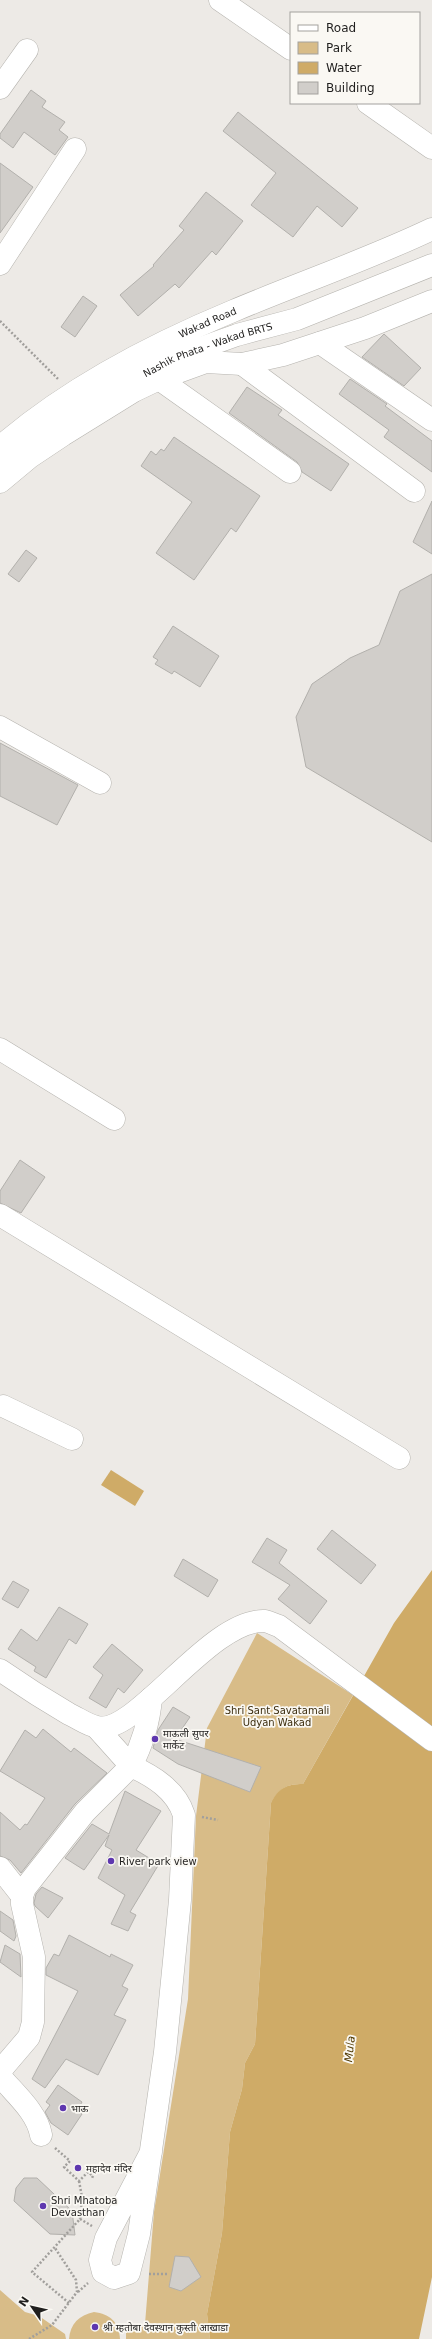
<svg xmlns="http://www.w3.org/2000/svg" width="432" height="2339" viewBox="0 0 432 2339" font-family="'DejaVu Sans','Noto Sans Devanagari',sans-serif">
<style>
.green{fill:#d8bc88}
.water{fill:#cfab67}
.building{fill:#d1ceca;stroke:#b2b0ac}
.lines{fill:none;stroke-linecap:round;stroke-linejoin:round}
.minor-casing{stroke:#b5b3ae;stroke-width:23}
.major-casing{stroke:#b5b3ae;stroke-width:23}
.path{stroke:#a19f9c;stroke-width:2.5;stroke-dasharray:2 2;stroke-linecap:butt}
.minor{stroke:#fff;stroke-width:22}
.major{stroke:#fff;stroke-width:22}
.poi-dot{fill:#5e37af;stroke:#faf8f3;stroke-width:1.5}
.labels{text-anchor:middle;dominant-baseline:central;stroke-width:3.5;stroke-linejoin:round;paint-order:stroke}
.street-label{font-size:10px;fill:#201f1e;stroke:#faf8f3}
.park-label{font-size:10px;fill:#3c2d0e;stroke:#faf8f3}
.poi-label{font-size:10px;fill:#201f1e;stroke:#faf8f3;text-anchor:start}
.water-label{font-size:11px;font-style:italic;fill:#513900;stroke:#faf8f3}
</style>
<rect width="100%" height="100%" fill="#edeae6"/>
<g class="green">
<path d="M257,1633L353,1695L303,1784C287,1784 279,1788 271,1803L255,2044L245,2063L242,2089L230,2132L222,2233L207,2314L210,2339H126V2328L145,2324L154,2212L188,1999L196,1816L207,1728Z"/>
<path d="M0,2290L25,2312L39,2316L65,2334L66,2339H0Z"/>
<path d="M94,2312C110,2314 119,2322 120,2339H69C70,2324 79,2315 94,2312Z"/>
</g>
<g class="water">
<path d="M111,1470L144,1491L135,1506L101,1485Z"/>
<path d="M432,1570V2277L419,2339H210L207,2314L222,2233L230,2132L242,2089L245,2063L255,2044L271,1803C278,1788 287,1784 303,1784L394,1623Z"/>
</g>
<g class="building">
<path d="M31,90L46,101L42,107L65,122L59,130L68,137L55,155L24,132L13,148L0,138V134Z"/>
<path d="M238,112L358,208L342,227L317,206L293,237L251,205L276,173L223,131Z"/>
<path d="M0,163L33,187L0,233Z"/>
<path d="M206,192L243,221L216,255L212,251L179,288L175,284L138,316L120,295L154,266L153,265L184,230L179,226Z"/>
<path d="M83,296L97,306L75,337L61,327Z"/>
<path d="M384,334L421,368L404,386L362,357Z"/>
<path d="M350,379L387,404L385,406L432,441V472L384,437L389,430L339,394Z"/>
<path d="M247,387L282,410L278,415L349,464L331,491L302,472L297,462L229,413Z"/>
<path d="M174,437L260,496L236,532L231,528L194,580L156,553L192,502L141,466L151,451L156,455L161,449L164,451Z"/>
<path d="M432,501V554L413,542Z"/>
<path d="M26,550L37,558L19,582L8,574Z"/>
<path d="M432,574V842L306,767L296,717L312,684L350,658L379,645L400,591Z"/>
<path d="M173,626L219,656L200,687L174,671L172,674L155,664L158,660L153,657Z"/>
<path d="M0,743L78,785L57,825L0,796Z"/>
<path d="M20,1160L45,1177L21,1213L0,1203V1191Z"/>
<path d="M332,1530L376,1565L361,1584L317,1549Z"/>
<path d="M267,1538L287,1550L279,1563L327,1601L310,1624L278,1599L290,1585L252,1562Z"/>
<path d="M183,1559L218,1580L208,1597L174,1576Z"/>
<path d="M13,1581L29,1590L18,1608L2,1599Z"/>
<path d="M59,1607L88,1624L76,1644L69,1639L46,1678L34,1671L36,1667L8,1649L21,1629L37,1641Z"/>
<path d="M112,1644L143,1670L124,1693L118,1688L106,1708L89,1698L103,1675L93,1667Z"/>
<path d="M173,1707L190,1717L175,1739L261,1767L250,1792L178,1764L153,1748L158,1730Z"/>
<path d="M43,1729L71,1752L74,1748L107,1773L75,1804L21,1873L10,1860L0,1856V1812L20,1830L25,1824L27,1825L45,1798L0,1771L25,1730L36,1738Z"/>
<path d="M125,1791L161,1811L136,1850L159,1864L130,1912L136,1915L128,1931L111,1924L125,1895L98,1878L112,1850L105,1846L109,1835L84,1870L65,1858L92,1824L109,1834Z"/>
<path d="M42,1887L63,1898L48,1918L35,1906L34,1903L36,1894Z"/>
<path d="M0,1911L13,1920L16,1936L14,1941L0,1931Z"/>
<path d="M69,1935L110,1957L111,1954L133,1965L122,1986L128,1989L114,2015L126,2020L98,2075L66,2059L45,2088L32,2079L78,1991L46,1975V1968L54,1954L59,1956Z"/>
<path d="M5,1945L20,1954L21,1977L0,1962Z"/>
<path d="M58,2085L82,2102L77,2111L82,2114L68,2135L51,2123L45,2112L50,2105L46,2102Z"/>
<path d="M24,2178H37L72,2211L75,2235L50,2234L14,2201L16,2188Z"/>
<path d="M175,2256L189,2257L201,2277L181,2291L169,2287Z"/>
</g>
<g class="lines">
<defs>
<g id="minor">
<path d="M220,0L291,49"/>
<path d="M0,88L27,50"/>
<path d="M368,103L432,148"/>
<path d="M0,264L75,149"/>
<path d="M320,343L432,420"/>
<path d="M242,364L414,491"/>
<path d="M159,379L290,472"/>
<path id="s1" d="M0,467L46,427L173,358L237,335L297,319L432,265"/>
<path d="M0,727L100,783"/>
<path d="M0,1049L114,1119"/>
<path d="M0,1215L399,1458"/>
<path d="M3,1406L72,1439"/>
<path d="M0,1670C23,1686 45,1700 69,1714C78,1718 87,1725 97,1727C135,1737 210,1618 265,1621C270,1622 275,1625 279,1626L432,1740"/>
<path d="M0,1868L22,1896"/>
<path d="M0,2071L29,2037L33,2022L34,1957L22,1904V1896L25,1888L85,1812L131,1766L97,1728"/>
<path d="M0,2076C15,2094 37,2112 41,2135"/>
<path d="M151,2152L106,2238L100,2260L103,2272L114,2278L129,2273L139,2234L165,2052L180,1900L184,1815C176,1790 153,1776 131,1766C143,1743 149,1723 151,1698"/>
</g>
<g id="major">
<path id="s2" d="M0,447C68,388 151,345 233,311C299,283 367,260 432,229"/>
<path d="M0,482L30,457L63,435L134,391L159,379L206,362L242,364L283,355L365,328L432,301"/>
</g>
</defs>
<use href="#minor" class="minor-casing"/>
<use href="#major" class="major-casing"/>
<g class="path">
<path d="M0,321L59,380"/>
<path d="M202,1817L218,1820"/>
<path d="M55,2148L70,2161L64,2167L79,2181L88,2172L93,2176L92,2178"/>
<path d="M80,2219L92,2226"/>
<path d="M149,2274H169"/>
<path d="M78,2292L88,2283"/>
<path d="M69,2303L32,2272L80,2219L82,2197L79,2181"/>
<path d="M29,2339L52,2325L77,2292L76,2280L55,2248"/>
</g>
<use href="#minor" class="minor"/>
<use href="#major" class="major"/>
</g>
<g class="poi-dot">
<circle cx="155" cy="1739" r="4"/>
<circle cx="111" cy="1861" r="4"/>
<circle cx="63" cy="2108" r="4"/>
<circle cx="78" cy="2168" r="4"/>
<circle cx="43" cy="2206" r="4"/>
<circle cx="95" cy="2327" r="4"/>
</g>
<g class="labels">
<g class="street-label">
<text stroke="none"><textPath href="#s2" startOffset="243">Wakad Road</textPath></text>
<text stroke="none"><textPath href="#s1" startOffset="241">Nashik Phata - Wakad BRTS</textPath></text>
</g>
<g class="park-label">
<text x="277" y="1710">Shri Sant Savatamali<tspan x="277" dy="12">Udyan Wakad</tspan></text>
</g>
<g class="poi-label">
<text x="163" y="1733">माऊली सुपर<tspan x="163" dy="12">मार्केट</tspan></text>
<text x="119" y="1861">River park view</text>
<text x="71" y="2108">भाऊ</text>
<text x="86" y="2168">महादेव मंदिर</text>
<text x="51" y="2200">Shri Mhatoba<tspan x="51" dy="12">Devasthan</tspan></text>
<text x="103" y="2327">श्री म्हतोबा देवस्थान कुस्ती आखाडा</text>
</g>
<g class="water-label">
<text transform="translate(350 2049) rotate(-84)">Mula</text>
</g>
</g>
<rect x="290" y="12" width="130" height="92" fill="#faf8f3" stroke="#a3a19e"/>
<rect x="298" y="25" width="20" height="6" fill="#ffffff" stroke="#a3a19e"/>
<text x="326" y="32" font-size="12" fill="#201f1e">Road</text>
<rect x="298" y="42" width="20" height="12" fill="#d8bc88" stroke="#a3a19e"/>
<text x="326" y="52" font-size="12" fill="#201f1e">Park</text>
<rect x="298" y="62" width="20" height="12" fill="#cfab67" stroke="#a3a19e"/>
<text x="326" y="72" font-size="12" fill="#201f1e">Water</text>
<rect x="298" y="82" width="20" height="12" fill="#d1ceca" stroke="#a3a19e"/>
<text x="326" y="92" font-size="12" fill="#201f1e">Building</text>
<g transform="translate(32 2307) rotate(304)" stroke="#faf8f3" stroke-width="3" paint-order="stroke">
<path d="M0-3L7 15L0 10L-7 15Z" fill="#201f1e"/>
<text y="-6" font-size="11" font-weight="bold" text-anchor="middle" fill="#201f1e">N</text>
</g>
</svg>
